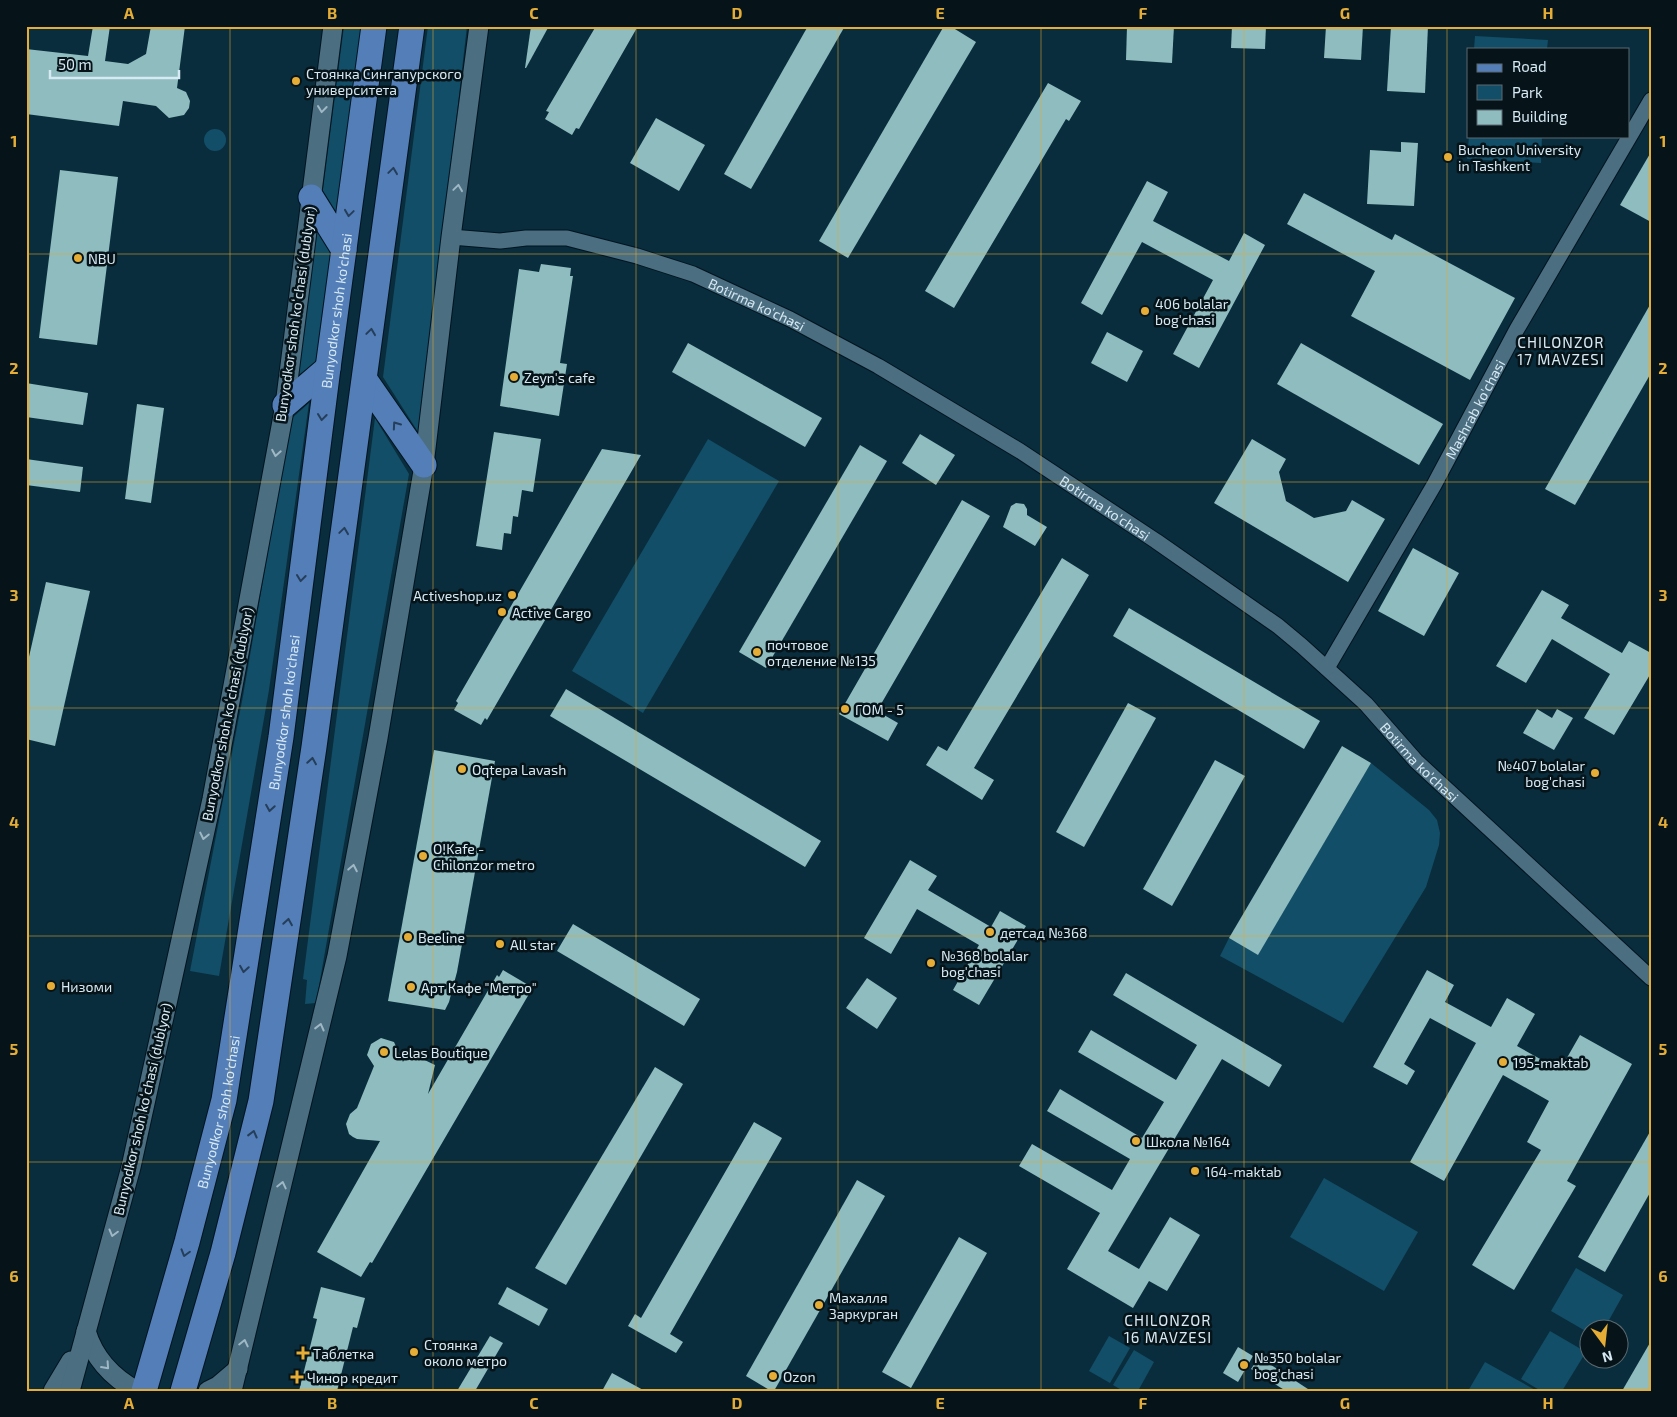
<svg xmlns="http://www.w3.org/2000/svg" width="1677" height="1417" viewBox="0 0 1677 1417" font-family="'Exo 2',sans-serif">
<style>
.green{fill:#124e67}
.building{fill:#8ebcbf}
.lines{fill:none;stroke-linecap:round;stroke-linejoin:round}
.minor-casing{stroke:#001420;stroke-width:17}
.tertiary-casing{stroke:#001420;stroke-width:21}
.primary-casing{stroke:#001420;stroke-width:27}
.minor{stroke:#4b6e80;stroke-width:15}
.tertiary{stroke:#4b6e80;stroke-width:19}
.primary{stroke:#537eb8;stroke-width:25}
.oneway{stroke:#9fb8c5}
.oneway2{stroke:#253e59}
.grid{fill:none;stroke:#e5ad35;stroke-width:1;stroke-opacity:0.55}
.poi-dot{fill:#e5ad35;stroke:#06141a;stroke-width:2}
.labels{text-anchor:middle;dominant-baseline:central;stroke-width:5;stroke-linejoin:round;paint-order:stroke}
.poi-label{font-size:14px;fill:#d7e9f3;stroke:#06141a;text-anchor:start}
.street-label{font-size:14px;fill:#d7e9f3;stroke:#06141a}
.neighbourhood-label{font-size:15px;letter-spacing:1px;fill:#d7e9f3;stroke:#06141a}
.neatline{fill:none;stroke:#e5ad35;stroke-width:2}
.grid-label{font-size:16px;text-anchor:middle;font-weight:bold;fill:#e5ad35}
</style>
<rect width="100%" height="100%" fill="#092d3c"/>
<g class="green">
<path d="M344,26H361L336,222L322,197Z"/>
<path d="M428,26H467L420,435L383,377Z"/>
<path d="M1475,36L1548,40L1547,49H1474Z"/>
<circle cx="215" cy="140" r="11"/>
<path d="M1469,136H1542L1541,163L1467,159Z"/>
<path d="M317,231L331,254L316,362L297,376Z"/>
<path d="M309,403L269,690L219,976L190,971L243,696L291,419Z"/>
<path d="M375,418L409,474L316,1003L305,1004L307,980L303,979Z"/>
<path d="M708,439L779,481L643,713L572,671Z"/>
<path d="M1371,763L1429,810L1437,820L1440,833L1439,845L1426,887L1343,1023L1220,956L1229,938L1258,954Z"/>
<path d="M1324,1178L1418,1232L1384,1291L1290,1237Z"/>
<path d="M1576,1268L1623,1295L1604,1329L1590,1330L1589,1333L1551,1311Z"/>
<path d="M1550,1331L1586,1352L1562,1391H1541L1521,1379Z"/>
<path d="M1109,1336L1130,1348L1110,1383L1089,1371Z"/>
<path d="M1134,1350L1154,1362L1138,1391H1123L1113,1385Z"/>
<path d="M1485,1362L1537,1391H1468Z"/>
</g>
<g class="building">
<path d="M93,26H110L105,61L128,64L146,54L151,26H185L177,88L186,92L190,101L189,108L184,115L169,118L156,106L123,101L119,126L26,114V49L88,56Z"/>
<path d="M531,26H549L526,68H525Z"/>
<path d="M596,26H638L579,129L576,128L572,135L545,119L549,112L546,111Z"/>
<path d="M808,26H845L751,189L724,174Z"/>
<path d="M944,26H950L976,42L848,258L819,241Z"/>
<path d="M1127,26H1174L1172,63L1126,60Z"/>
<path d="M1232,26H1266L1265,49L1231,48Z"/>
<path d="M1326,26H1363L1361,60L1324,58Z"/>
<path d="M1391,26H1428L1425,93L1387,91Z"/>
<path d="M1048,83L1081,101L1069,121L1066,119L954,308L925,291Z"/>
<path d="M656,118L705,145L679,191L630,163Z"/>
<path d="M1401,142L1418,143L1414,206L1367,204L1370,150L1401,152Z"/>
<path d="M1651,152V222L1620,205Z"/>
<path d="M60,170L118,177L97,345L39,338Z"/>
<path d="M1147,181L1168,192L1153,221L1229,261L1244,233L1265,245L1199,368L1173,354L1213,280L1142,242L1102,315L1081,303Z"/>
<path d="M1304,193L1392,240L1395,234L1515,298L1470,380L1351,316L1375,271L1287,224Z"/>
<path d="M541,264L571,268L570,276H573L560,363L567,364L559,416L500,406L519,269L539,272Z"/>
<path d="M1651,303V373L1575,505L1545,489Z"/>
<path d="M1107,332L1143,351L1127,382L1091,363Z"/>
<path d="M688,343L822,418L805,447L672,372Z"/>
<path d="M1301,343L1443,424L1419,465L1277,384Z"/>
<path d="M26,383L88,393L83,425L26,417Z"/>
<path d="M137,404L164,408L151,503L125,499Z"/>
<path d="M494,432L541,439L533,492L522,490L518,517L513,516L511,534L504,533L502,550L476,546Z"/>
<path d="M920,434L955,455L936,485L902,463Z"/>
<path d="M1252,439L1286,459L1279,472L1286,501L1314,518L1346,511L1352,500L1385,519L1348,582L1214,503Z"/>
<path d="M860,445L887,461L766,668L739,652Z"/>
<path d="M602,449L641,455L487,720L485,718L481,725L454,710L458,703L456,701Z"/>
<path d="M26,459L83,467L80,492L26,485Z"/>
<path d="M962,500L990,516L877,711L898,723L888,741L839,714Z"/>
<path d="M1016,503L1024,504L1027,509V515L1047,527L1035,546L1003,527L1011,506Z"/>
<path d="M1413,548L1459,573L1424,636L1378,611Z"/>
<path d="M1062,558L1089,575L974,768L994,780L982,800L926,765L938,746L947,751Z"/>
<path d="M46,582L90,591L55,746L26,739V670Z"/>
<path d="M1542,590L1569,605L1561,618L1622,653L1629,641L1651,653V673L1614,735L1584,718L1610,674L1552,639L1526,683L1496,666Z"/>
<path d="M1129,608L1320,721L1304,749L1113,636Z"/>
<path d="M566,689L821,841L805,867L550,716Z"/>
<path d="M1128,703L1156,718L1084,847L1056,832Z"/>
<path d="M1537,709L1552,718L1557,709L1573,718L1554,750L1523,733Z"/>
<path d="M1342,746L1371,763L1258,955L1229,938Z"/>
<path d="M434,750L495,761L457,972L449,1002L445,1010L388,1001Z"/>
<path d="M1215,760L1245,776L1172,906L1143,889Z"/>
<path d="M910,860L937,876L928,890L991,927L1000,911L1026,926L979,1005L953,990L979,945L917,909L891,954L864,938Z"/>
<path d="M573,924L700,999L684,1026L557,951Z"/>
<path d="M503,970L530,986L526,993L529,994L372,1263L370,1262L361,1277L317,1252L380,1141L357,1139L353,1137L349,1134L346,1124L350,1114L357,1108L374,1066L367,1055L371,1044L381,1038L394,1042L403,1062L408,1052L435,1065L428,1094L497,975L499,977Z"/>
<path d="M1427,970L1454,985L1445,1002L1491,1027L1507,998L1535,1014L1517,1046L1560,1070L1580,1035L1632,1064L1567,1181L1576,1186L1514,1290L1472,1265L1541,1150L1527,1142L1549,1101L1503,1075L1444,1181L1410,1162L1476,1043L1430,1018L1404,1064L1415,1071L1407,1085L1373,1067Z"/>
<path d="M1126,973L1282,1065L1269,1087L1222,1059L1108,1251L1139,1269L1170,1217L1200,1235L1167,1291L1149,1281L1133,1308L1067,1269L1100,1213L1019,1166L1032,1144L1112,1190L1130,1159L1047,1111L1060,1089L1142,1138L1164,1102L1078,1052L1091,1030L1176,1080L1197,1045L1113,995Z"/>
<path d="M867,978L897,998L877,1029L846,1008Z"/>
<path d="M655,1067L683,1084L566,1285L535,1268Z"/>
<path d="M754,1122L782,1138L670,1334L683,1342L676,1353L628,1326L635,1314L641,1318Z"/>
<path d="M1651,1130V1191L1605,1272L1578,1257Z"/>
<path d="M857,1180L885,1196L774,1391H771L746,1376Z"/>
<path d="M959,1237L987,1253L911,1388L882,1372Z"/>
<path d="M321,1287L365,1298L357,1328L353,1327L337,1391H299L317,1319L313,1318Z"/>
<path d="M507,1287L548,1309L539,1326L498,1304Z"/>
<path d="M490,1336L503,1343L475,1391H457Z"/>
<path d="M1651,1341V1391H1622Z"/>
<path d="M1238,1347L1253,1356L1238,1382L1223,1373Z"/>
<path d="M1259,1357L1311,1391H1286L1251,1369Z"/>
<path d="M612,1373L645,1391H602Z"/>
</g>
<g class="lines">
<defs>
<g id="minor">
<path id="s1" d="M451,237L500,241L526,238H567L637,256L693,274L790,319L878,366L1020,451L1156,541L1278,626L1302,646L1366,704L1416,761L1651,978"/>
<path id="s2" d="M1327,668L1434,485L1517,329L1651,100"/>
</g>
<g id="tertiary">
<path d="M86,1331C94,1358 113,1378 137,1391"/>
<path d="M53,1391L71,1361"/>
<path d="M70,1391L131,1167L212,799L285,405L333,26"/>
<path d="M208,1391L218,1386L238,1369"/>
<path d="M232,1391L337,956L378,738L424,465L451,237L479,26"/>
</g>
<g id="primary">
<path d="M311,197L344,250"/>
<path d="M365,380L424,465"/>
<path d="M285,405L328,368"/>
<path id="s3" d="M144,1391L187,1242L224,1100L281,737L328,368L374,26"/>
<path d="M183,1391L223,1253L261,1101L314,747L412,26"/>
</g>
</defs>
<use href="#minor" class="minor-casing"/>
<use href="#tertiary" class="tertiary-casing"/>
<use href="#primary" class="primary-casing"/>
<use href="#minor" class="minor"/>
<use href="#tertiary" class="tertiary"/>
<use href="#primary" class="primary"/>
</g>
<defs><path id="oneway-chevron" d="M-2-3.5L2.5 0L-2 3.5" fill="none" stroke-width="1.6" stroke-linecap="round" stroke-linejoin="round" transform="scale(1.25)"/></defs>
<g class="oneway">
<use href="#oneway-chevron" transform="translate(322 109) rotate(97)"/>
<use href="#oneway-chevron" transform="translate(458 188) rotate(-82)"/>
<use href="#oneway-chevron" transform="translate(276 453) rotate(100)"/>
<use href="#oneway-chevron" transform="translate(204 836) rotate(102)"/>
<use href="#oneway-chevron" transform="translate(353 868) rotate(-79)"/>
<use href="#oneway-chevron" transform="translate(320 1027) rotate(-76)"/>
<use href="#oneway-chevron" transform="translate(282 1185) rotate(-77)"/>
<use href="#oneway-chevron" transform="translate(113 1233) rotate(105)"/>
<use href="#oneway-chevron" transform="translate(244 1343) rotate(-77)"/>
<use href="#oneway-chevron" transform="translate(106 1366) rotate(48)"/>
</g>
<g class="oneway2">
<use href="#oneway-chevron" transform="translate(393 171) rotate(-82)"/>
<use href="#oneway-chevron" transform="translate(349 213) rotate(98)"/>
<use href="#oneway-chevron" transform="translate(371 332) rotate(-82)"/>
<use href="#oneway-chevron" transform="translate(322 417) rotate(97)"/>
<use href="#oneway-chevron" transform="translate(396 425) rotate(-125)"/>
<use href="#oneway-chevron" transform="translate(344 531) rotate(-82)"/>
<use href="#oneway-chevron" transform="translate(301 578) rotate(97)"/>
<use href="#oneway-chevron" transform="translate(312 761) rotate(-81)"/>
<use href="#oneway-chevron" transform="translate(270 808) rotate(99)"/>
<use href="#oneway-chevron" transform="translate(288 922) rotate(-81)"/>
<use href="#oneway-chevron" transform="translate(244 969) rotate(99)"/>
<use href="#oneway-chevron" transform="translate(253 1134) rotate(-76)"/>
<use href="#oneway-chevron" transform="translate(185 1253) rotate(106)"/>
</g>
<path class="grid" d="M230,26V1391M433,26V1391M636,26V1391M838,26V1391M1041,26V1391M1244,26V1391M1447,26V1391M26,254H1651M26,482H1651M26,708H1651M26,936H1651M26,1162H1651"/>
<g class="poi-dot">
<circle cx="296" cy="81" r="5"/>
<circle cx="1448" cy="157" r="5"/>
<circle cx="78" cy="258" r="5"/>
<circle cx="1145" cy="311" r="5"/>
<circle cx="514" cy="377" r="5"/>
<circle cx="512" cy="595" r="5"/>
<circle cx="502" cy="612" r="5"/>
<circle cx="757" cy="652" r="5"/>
<circle cx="845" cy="709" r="5"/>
<circle cx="462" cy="769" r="5"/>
<circle cx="1595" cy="773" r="5"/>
<circle cx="423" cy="856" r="5"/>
<circle cx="990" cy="932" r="5"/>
<circle cx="408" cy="937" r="5"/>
<circle cx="500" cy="944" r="5"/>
<circle cx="931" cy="963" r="5"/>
<circle cx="51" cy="986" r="5"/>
<circle cx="411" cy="987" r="5"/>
<circle cx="384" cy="1052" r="5"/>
<circle cx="1503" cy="1062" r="5"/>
<circle cx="1136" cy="1141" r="5"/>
<circle cx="1195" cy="1171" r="5"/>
<circle cx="819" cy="1305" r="5"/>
<circle cx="414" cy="1352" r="5"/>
<path d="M300.5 1345.5h5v5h5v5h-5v5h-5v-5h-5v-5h5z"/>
<circle cx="1244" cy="1365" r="5"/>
<circle cx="773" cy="1376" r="5"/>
<path d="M294.5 1369.5h5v5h5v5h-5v5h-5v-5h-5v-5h5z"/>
</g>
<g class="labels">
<g class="poi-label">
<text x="306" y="73">Стоянка Сингапурского<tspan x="306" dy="16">университета</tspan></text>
<text x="1458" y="149">Bucheon University<tspan x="1458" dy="16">in Tashkent</tspan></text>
<text x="88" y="258">NBU</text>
<text x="1155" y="303">406 bolalar<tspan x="1155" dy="16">bog'chasi</tspan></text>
<text x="524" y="377">Zeyn's cafe</text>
<text x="502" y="595" text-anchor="end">Activeshop.uz</text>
<text x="512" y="612">Active Cargo</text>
<text x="767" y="644">почтовое<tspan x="767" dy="16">отделение №135</tspan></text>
<text x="855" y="709">ГОМ - 5</text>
<text x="1585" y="765" text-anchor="end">№407 bolalar<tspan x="1585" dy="16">bog'chasi</tspan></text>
<text x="472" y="769">Oqtepa Lavash</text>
<text x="433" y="848">O!Kafe -<tspan x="433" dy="16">Chilonzor metro</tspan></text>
<text x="1000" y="932">детсад №368</text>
<text x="418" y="937">Beeline</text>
<text x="510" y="944">All star</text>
<text x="941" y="955">№368 bolalar<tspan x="941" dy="16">bog'chasi</tspan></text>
<text x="61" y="986">Низоми</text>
<text x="421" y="987">Арт Кафе "Метро"</text>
<text x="394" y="1052">Lelas Boutique</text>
<text x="1513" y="1062">195-maktab</text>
<text x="1146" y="1141">Школа №164</text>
<text x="1205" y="1171">164-maktab</text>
<text x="829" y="1297">Махалля<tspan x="829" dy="16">Заркурган</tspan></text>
<text x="424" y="1344">Стоянка<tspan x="424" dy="16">около метро</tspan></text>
<text x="313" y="1353">Таблетка</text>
<text x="1254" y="1357">№350 bolalar<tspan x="1254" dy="16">bog'chasi</tspan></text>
<text x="783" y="1376">Ozon</text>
<text x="307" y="1377">Чинор кредит</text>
</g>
<g class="street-label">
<text stroke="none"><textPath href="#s1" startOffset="318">Botirma ko'chasi</textPath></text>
<text stroke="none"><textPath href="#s3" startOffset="1099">Bunyodkor shoh ko'chasi</textPath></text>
<text transform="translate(295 314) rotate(-82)">Bunyodkor shoh koʻchasi (dublyor)</text>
<text stroke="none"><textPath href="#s2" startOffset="298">Mashrab ko'chasi</textPath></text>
<text stroke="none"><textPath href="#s1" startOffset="722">Botirma ko'chasi</textPath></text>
<text stroke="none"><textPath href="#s3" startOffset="694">Bunyodkor shoh ko'chasi</textPath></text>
<text transform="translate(227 714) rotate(-79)">Bunyodkor shoh koʻchasi (dublyor)</text>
<text stroke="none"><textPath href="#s1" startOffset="1128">Botirma ko'chasi</textPath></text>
<text transform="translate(142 1109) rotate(-77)">Bunyodkor shoh koʻchasi (dublyor)</text>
<text stroke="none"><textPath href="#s3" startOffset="289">Bunyodkor shoh ko'chasi</textPath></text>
</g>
<g class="neighbourhood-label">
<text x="1561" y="342">CHILONZOR<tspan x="1561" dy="17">17 MAVZESI</tspan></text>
<text x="1168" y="1320">CHILONZOR<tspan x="1168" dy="17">16 MAVZESI</tspan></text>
</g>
</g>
<rect width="1677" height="1417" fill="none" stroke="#06141a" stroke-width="55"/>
<rect x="1467" y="48" width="162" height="90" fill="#06141a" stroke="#5a6971"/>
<rect x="1477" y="64" width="25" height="8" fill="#537eb8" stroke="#5a6971"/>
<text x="1512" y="72" font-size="15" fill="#d7e9f3">Road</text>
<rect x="1477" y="85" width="25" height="15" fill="#124e67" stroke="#5a6971"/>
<text x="1512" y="98" font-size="15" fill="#d7e9f3">Park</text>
<rect x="1477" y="110" width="25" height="15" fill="#8ebcbf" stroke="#5a6971"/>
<text x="1512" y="122" font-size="15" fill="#d7e9f3">Building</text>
<g transform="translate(1604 1344) rotate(165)"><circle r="24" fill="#06141a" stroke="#5a6971"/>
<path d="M0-4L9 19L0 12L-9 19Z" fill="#e5ad35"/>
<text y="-8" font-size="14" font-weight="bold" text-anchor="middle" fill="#d7e9f3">N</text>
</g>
<path d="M50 70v8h129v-8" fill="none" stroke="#d7e9f3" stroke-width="2.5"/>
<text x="58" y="70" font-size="15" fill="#d7e9f3" stroke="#06141a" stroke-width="4" paint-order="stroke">50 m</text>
<rect x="28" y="28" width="1622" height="1362" class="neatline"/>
<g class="grid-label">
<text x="129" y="19">A</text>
<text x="332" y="19">B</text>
<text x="534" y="19">C</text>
<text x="737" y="19">D</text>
<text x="940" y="19">E</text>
<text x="1143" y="19">F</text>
<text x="1345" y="19">G</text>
<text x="1548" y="19">H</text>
<text x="14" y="147">1</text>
<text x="1663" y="147">1</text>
<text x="14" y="374">2</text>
<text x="1663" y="374">2</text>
<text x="14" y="601">3</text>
<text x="1663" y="601">3</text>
<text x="14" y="828">4</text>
<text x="1663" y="828">4</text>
<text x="14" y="1055">5</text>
<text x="1663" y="1055">5</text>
<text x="14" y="1282">6</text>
<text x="1663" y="1282">6</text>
<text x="129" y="1409">A</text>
<text x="332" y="1409">B</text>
<text x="534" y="1409">C</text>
<text x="737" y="1409">D</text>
<text x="940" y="1409">E</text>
<text x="1143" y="1409">F</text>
<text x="1345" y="1409">G</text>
<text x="1548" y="1409">H</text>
</g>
</svg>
